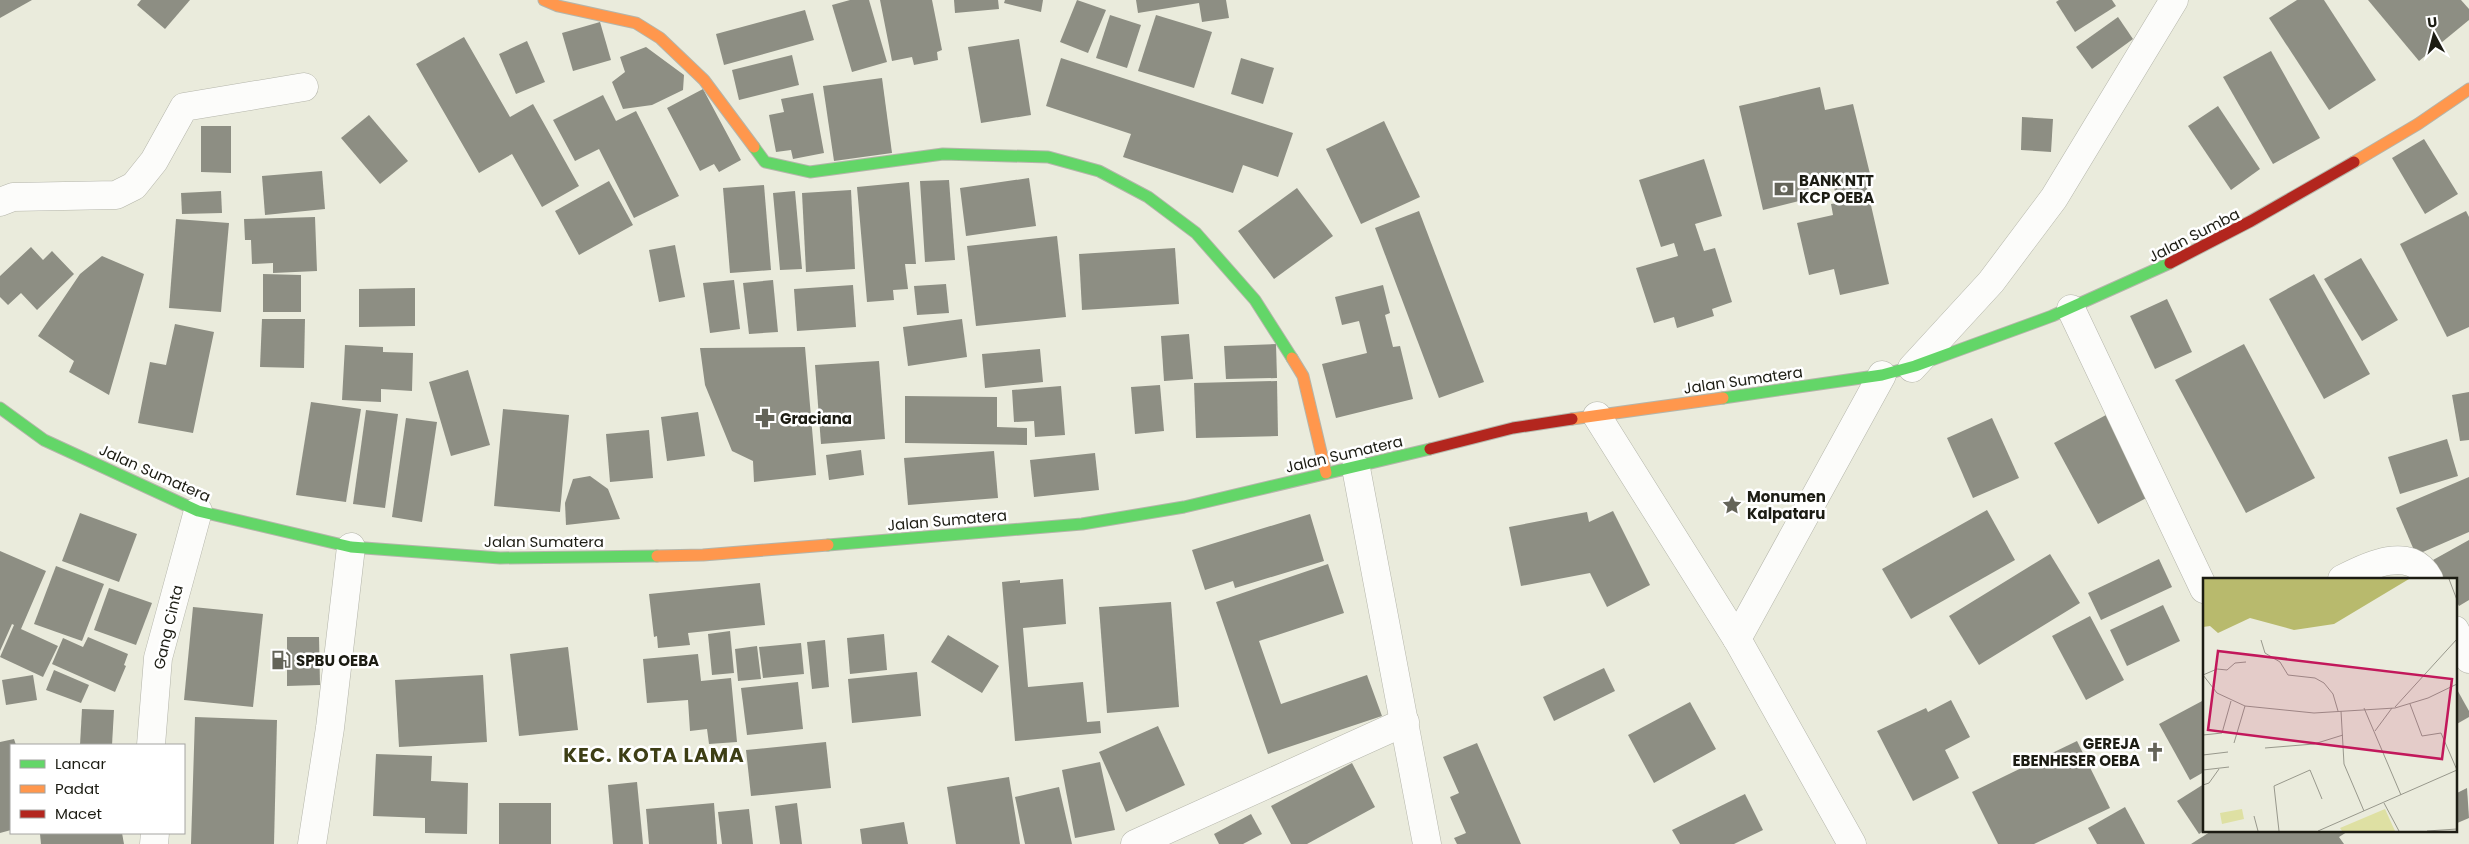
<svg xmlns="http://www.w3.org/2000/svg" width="2469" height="844" viewBox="0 0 2469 844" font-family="Poppins,sans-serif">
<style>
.building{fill:#8d8e83}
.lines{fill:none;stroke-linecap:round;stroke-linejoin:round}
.street-casing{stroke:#b4b5aa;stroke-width:29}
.fast-casing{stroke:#b4b5aa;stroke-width:13}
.slow-casing{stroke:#b4b5aa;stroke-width:13}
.jam-casing{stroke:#b4b5aa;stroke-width:13}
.street{stroke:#fcfcfa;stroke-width:28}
.fast{stroke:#63d668;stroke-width:11}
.slow{stroke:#ff974d;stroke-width:11}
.jam{stroke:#b3261e;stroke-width:11}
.labels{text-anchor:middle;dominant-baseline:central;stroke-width:5;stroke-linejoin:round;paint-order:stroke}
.poi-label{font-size:15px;font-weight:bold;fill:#1c1c13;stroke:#fff;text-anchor:start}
.street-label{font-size:15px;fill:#1c1c13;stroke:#fff}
.district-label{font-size:20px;font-weight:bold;letter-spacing:1px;fill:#3d3e15;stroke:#fff}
.inset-road{fill:none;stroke:#98988c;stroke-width:1}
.view{fill:#c2185b;fill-opacity:0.15;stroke:#c2185b;stroke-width:2.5}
.inset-edge{fill:none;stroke:#1c1c13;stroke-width:2.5}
</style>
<rect width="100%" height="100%" fill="#eaebdc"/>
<g class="building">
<path d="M0,0H32L0,18Z"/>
<path d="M141,0H190L165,29L137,5Z"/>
<path d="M850,0H869L887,62L852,72L832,5Z"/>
<path d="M880,0H932L942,50L937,52L938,60L914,65L912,57L892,61Z"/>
<path d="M954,0H998L999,9L955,13Z"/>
<path d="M1005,0H1043L1041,12L1004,3Z"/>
<path d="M1077,0L1106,10L1088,53L1060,42Z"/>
<path d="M1136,0H1226L1229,18L1202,22L1199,3L1138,13Z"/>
<path d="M2059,0H2112L2116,6L2075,32L2056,2Z"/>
<path d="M2297,0H2324L2376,80L2329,110L2269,18Z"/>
<path d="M2368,0H2461L2469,9V20L2419,61Z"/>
<path d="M805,10L814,40L724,65L716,34Z"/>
<path d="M1110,15L1141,25L1127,68L1096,58Z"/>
<path d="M1156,15L1212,32L1194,88L1138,71Z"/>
<path d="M2118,17L2133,39L2092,69L2076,47Z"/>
<path d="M600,22L611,60L573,71L562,33Z"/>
<path d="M464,37L510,117L533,104L579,186L542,207L512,154L479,173L416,64Z"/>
<path d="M1019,39L1031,115L981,123L968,47Z"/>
<path d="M527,41L545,82L516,94L499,54Z"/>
<path d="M646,47L684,75L683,90L652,105L623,109L612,82L625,72L620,57Z"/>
<path d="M2271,51L2320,138L2273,164L2223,77Z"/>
<path d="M792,55L799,85L739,100L732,70Z"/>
<path d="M1061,58L1293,133L1278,177L1243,165L1233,193L1123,157L1131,134L1046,106Z"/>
<path d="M1241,58L1274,68L1263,104L1231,94Z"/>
<path d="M882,78L892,153L834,161L823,86Z"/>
<path d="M1820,87L1825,110L1853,104L1871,178L1865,179L1889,284L1840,295L1834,269L1809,275L1797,223L1833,215L1831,204L1838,203L1830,172L1806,178L1811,198L1763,210L1739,106Z"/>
<path d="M703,89L741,160L719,172L714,164L700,171L667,108Z"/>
<path d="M813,93L824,153L793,159L791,150L776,152L769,115L784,112L781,99Z"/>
<path d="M603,95L616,121L636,111L679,196L634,218L599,149L575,161L553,120Z"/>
<path d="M2218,106L2260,169L2231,190L2188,126Z"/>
<path d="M369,115L408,161L380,184L341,138Z"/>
<path d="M2022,117L2053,119L2051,152L2021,150Z"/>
<path d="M1384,121L1420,197L1361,224L1326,149Z"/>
<path d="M201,126H231V173L201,172Z"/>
<path d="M2424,139L2458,194L2425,214L2392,158Z"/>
<path d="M1704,159L1722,216L1695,224L1704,251L1715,248L1732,302L1712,309L1714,316L1677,328L1674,317L1654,323L1636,268L1678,256L1674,243L1661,247L1639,180Z"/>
<path d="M322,171L325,209L265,215L262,176Z"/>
<path d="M1029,178L1036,226L966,236L960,188Z"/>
<path d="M949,180L955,260L925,262L920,181Z"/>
<path d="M609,181L633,225L579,255L555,211Z"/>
<path d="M909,182L916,264H905L908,289L893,290L894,300L867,302L857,187Z"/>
<path d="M764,185L771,270L730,273L723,188Z"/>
<path d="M1297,188L1333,236L1274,279L1238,231Z"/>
<path d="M851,190L855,269L806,272L802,193Z"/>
<path d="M221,191L222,213L182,214L181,193Z"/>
<path d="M795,191L802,269L780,270L773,193Z"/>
<path d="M1419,211L1484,382L1439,398L1375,228Z"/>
<path d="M2466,211L2469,217V327L2447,337L2400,244Z"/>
<path d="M315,217L317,271L273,273V263L252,264L251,240H245L244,219Z"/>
<path d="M176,219L229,223L221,312L169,308Z"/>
<path d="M1057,236L1066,317L976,326L967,246Z"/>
<path d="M675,245L685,297L659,302L649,250Z"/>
<path d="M31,247L43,260L52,251L74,274L37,310L21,293L8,305L0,297V276Z"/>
<path d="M1175,248L1179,304L1082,310L1079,254Z"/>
<path d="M102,256L144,274L109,395L69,372L74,361L38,336L80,274Z"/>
<path d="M2361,258L2398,320L2362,341L2324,279Z"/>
<path d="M263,274L301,275V312H263Z"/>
<path d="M2314,274L2370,374L2324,399L2269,299Z"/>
<path d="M734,280L740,329L710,333L703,283Z"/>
<path d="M773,280L778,332L749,334L743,283Z"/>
<path d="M946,284L949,313L917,315L914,286Z"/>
<path d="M853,285L856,327L797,331L794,289Z"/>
<path d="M1383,285L1390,313L1385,315L1393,347L1400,346L1413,399L1336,418L1322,364L1367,353L1359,321L1342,325L1335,297Z"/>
<path d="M415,288V326L359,327V289Z"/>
<path d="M2167,299L2192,352L2155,369L2130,316Z"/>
<path d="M262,319H305L304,368L260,367Z"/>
<path d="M962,319L967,357L908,366L903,327Z"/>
<path d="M175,324L214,332L193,433L138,423L150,362L166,365Z"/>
<path d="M1189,334L1193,379L1164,381L1161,336Z"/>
<path d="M1276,344L1277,378L1226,379L1224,346Z"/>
<path d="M2244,344L2315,478L2246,513L2175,380Z"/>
<path d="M345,345L383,347V352L413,353L412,391L381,389V402L342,400Z"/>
<path d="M805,347L816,475L754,482L753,461L732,451L705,385L700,348Z"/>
<path d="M1040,349L1043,382L985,388L982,354Z"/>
<path d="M879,361L885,439L821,444L815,365Z"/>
<path d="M468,370L490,445L451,456L429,382Z"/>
<path d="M1277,381L1278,436L1196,438L1194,383Z"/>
<path d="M1160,385L1164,431L1135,434L1131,387Z"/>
<path d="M1061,386L1065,435L1035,437L1034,421L1014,422L1012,390Z"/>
<path d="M2469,392V440L2460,441L2452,395Z"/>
<path d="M905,396L997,397V427L1027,428V445L905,443Z"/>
<path d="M311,402L361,409L346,502L296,495Z"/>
<path d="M503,409L569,415L560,512L494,506Z"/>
<path d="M366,410L398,414L385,508L353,504Z"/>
<path d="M698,412L705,456L667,461L661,417Z"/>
<path d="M2106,415L2150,496L2098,524L2054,443Z"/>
<path d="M406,418L437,422L422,522L392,517Z"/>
<path d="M1992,418L2019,478L1973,498L1947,438Z"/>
<path d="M649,430L653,478L610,482L606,434Z"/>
<path d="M2447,439L2458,476L2400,494L2388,457Z"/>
<path d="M861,450L864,475L829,480L826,455Z"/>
<path d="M994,451L998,498L908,505L904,458Z"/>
<path d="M1095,453L1099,490L1034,497L1030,460Z"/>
<path d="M590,476L608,489L620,519L566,525L565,503L573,479Z"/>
<path d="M2469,477V532L2416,555L2396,508Z"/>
<path d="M1987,510L2015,560L1911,619L1882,569Z"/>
<path d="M1613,511L1650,585L1607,607L1590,573L1521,586L1509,527L1587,512L1589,522Z"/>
<path d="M80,513L137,534L119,582L62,561Z"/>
<path d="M1310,514L1324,561L1235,588L1233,581L1205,590L1192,550Z"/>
<path d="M2469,540V600L2459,606L2455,599V579H2444L2433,560Z"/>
<path d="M0,551L46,571L21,629L58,646L43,677L0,657L14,625L12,624L0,651Z"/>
<path d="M2050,554L2080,603L1979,665L1949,616Z"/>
<path d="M2159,559L2172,587L2101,620L2088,593Z"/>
<path d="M1328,564L1344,613L1259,641L1281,704L1367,675L1382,716L1268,754L1216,602Z"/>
<path d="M56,566L104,584L82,641L34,624Z"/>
<path d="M1063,579L1066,624L1023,628L1028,687L1083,682L1087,722L1100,721L1101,733L1015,741L1002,582L1020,580V583Z"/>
<path d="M760,583L765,625L688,633L690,645L658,648L657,636L654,637L649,594Z"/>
<path d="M109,588L152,603L136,645L94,630Z"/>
<path d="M1171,602L1179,707L1107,713L1099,607Z"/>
<path d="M2163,605L2180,641L2127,666L2110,630Z"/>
<path d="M193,607L263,614L253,707L184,700Z"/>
<path d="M2090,616L2124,680L2086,700L2052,636Z"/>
<path d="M730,631L734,673L712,675L708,634Z"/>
<path d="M884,634L887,670L850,674L847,638Z"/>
<path d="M948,635L999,666L982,693L931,662Z"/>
<path d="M88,637L128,654L124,665L126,666L115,692L52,664L63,638L83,647Z"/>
<path d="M287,637H319L320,685L287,686Z"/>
<path d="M825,640L829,687L812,689L807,642Z"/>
<path d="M801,643L804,674L763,678L759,647Z"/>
<path d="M757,646L761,679L738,681L735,649Z"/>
<path d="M568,647L578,730L519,736L510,654Z"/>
<path d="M698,654L701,681L731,678L737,742L709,744L707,729L690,731L688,700L647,703L643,659Z"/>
<path d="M1604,668L1615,691L1554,721L1543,697Z"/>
<path d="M54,670L89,685L81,703L46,690Z"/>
<path d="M917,672L921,716L852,723L848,679Z"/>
<path d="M33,675L37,700L6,705L2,680Z"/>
<path d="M483,675L487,742L399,747L395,680Z"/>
<path d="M798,682L803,729L747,735L741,688Z"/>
<path d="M2455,686L2469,711V717L2455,725Z"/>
<path d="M1951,700L1970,737L1945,750L1959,778L1913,801L1877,731L1926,708L1928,712Z"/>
<path d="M2204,700V772L2190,780L2159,724Z"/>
<path d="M1690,702L1716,749L1654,783L1628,735Z"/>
<path d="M82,709L114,710L112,745H80Z"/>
<path d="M195,717L277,720L274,844H191Z"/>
<path d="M1158,726L1185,785L1126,812L1099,752Z"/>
<path d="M14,739L16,745H11V830L0,833V742Z"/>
<path d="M2077,741L2110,808L2034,844H1998L1972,792Z"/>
<path d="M826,742L831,788L751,796L746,750Z"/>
<path d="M1477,743L1521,844H1457L1454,838L1466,833L1450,797L1459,793L1443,757Z"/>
<path d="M376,754L432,756L431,781L468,783L467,834L425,833V818L373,816Z"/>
<path d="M1100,762L1115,830L1075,838L1062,770Z"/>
<path d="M1352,763L1375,807L1307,844H1291L1271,806Z"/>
<path d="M1009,777L1020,844H956L947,787Z"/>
<path d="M637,782L643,844H613L608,785Z"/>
<path d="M2204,784V831L2199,834L2177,801Z"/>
<path d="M1059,787L1072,844H1025L1015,797Z"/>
<path d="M2467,788L2469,818L2455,824V794Z"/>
<path d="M1745,794L1763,830L1734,844H1680L1672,830Z"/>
<rect x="499" y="803" width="52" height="41"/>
<path d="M714,803L717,844H649L646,809Z"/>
<path d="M797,803L802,844H780L775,806Z"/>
<path d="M2125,807L2145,844H2097L2088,828Z"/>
<path d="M749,809L753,844H722L718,812Z"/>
<path d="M1251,814L1262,834L1243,844H1219L1214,834Z"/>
<path d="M904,822L908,844H862L860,829Z"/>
<path d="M2213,830H2350L2339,837L2344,844H2191Z"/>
<path d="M47,833H122L124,844H41L40,834Z"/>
</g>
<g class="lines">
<defs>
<g id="street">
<path d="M0,202L13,197L116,195L134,186L154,161L184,107L304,87"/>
<path d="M2071,309L2204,589"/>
<path d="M1912,368L1991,282L2054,198L2174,0"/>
<path d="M1597,416L1737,639L1852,844"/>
<path d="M1356,468L1427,844"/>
<path d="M2342,579C2367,566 2411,544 2429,579"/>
<path d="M2455,630L2469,659"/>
<path d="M1737,639L1882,375"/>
<path d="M151,745L158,658L198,511"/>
<path d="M154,844L155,833"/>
<path d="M312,844L330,728L351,547"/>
<path d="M1135,844L1405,722"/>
</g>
<g id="fast">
<path d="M754,147L765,162L810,172L943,154L1048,157L1099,171L1148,197L1196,233L1255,300L1292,358"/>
<path d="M1723,398L1882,375L1915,366L2052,316L2170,263"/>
<path d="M0,408L44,440L198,511L351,547L500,558L657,556"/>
<path d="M828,545L1082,524L1184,507L1430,449"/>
</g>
<g id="slow">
<path d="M544,0L558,6L636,23L660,38L704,80L754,147"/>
<path d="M2354,162L2418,124L2469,89"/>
<path d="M1292,358L1303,376L1326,473"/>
<path d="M1572,419L1723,398"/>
<path d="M657,556L703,555L828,545"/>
</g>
<g id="jam">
<path d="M2170,263L2251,221L2354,162"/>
<path d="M1430,449L1513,428L1572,419"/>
</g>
</defs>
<use href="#street" class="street-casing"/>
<use href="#fast" class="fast-casing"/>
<use href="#slow" class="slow-casing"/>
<use href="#jam" class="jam-casing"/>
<use href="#street" class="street"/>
<use href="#fast" class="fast"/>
<use href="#slow" class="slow"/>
<use href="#jam" class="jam"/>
</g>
<defs>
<symbol id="bank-bare" viewBox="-9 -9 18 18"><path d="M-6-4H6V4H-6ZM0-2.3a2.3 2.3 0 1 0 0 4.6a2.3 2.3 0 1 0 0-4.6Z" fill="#646459" stroke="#fff" stroke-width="2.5" paint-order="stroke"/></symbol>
<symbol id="pharmacy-bare" viewBox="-9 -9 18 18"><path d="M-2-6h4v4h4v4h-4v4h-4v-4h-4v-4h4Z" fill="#646459" stroke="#fff" stroke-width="2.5" paint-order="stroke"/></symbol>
<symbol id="sight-bare" viewBox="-9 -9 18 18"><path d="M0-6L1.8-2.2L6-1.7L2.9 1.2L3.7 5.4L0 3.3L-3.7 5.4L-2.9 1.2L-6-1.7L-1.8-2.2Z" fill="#646459" stroke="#fff" stroke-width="2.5" paint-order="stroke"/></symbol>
<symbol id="fuel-bare" viewBox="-9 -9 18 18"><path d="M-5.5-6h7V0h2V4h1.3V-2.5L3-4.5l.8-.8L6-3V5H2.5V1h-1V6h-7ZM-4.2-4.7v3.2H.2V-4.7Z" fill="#646459" stroke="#fff" stroke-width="2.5" paint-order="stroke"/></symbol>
<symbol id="church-bare" viewBox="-9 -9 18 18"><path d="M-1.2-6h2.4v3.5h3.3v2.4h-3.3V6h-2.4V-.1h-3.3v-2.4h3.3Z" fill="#646459" stroke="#fff" stroke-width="2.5" paint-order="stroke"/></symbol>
</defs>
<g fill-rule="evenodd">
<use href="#bank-bare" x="1770" y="175" width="28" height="28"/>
<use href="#pharmacy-bare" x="751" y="404" width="28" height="28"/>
<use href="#sight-bare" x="1718" y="491" width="28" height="28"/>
<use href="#fuel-bare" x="267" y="646" width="28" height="28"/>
<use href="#church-bare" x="2141" y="738" width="28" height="28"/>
</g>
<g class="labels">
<g class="poi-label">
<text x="1799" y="180">BANK NTT<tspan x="1799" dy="17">KCP OEBA</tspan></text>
<text x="780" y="418">Graciana</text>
<text x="1747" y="496">Monumen<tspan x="1747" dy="17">Kalpataru</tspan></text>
<text x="296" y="660">SPBU OEBA</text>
<text x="2140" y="743" text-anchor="end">GEREJA<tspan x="2140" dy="17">EBENHESER OEBA</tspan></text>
</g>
<g class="street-label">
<text transform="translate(2194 235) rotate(-27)">Jalan Sumba</text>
<text transform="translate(1743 380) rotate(-8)">Jalan Sumatera</text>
<text transform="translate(1344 454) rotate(-13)">Jalan Sumatera</text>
<text transform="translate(155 473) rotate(24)">Jalan Sumatera</text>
<text transform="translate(947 520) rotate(-5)">Jalan Sumatera</text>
<text x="544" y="541">Jalan Sumatera</text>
<text transform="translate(168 627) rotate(-77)">Gang Cinta</text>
</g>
<g class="district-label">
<text x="654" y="755">KEC. KOTA LAMA</text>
</g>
</g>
<g transform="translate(2203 578)">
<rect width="254" height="254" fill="#eaebdc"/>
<path d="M39,231L41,241L19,246L17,235ZM182,231L192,253H139L137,250Z" fill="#dee0a3"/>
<path d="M0,1H206L131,46L91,52L47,40L15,55L7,48L0,49Z" fill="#b8ba6d"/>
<path class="inset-road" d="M246,1L254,22M58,62L62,75L77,84L85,97L112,100L121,105L130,116L135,133M0,97L14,91L24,92L32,85L43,84M0,97L14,115L42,128L111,135L192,130L225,120L254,106M207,126L219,158L238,155L254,192M192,129L254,61M161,130L198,217M138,133L141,186L161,233M172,153L189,130M0,157L19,155L28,123M31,165L42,128M62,170L111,166L140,157M0,177L25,174M0,192L26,189M0,207L6,205L16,191M181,225L196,253M51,238L55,253M76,253L71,208L107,192L119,221M115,253L254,192M224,253L254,251"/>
<path class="view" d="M15,73L249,101L239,181L5,152Z"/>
<rect width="254" height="254" class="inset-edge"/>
</g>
<rect x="10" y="744" width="175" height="90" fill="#ffffff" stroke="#a4a4a1"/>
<rect x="20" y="760" width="25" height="8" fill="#63d668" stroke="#a4a4a1"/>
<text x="55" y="769" font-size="15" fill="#1c1c13">Lancar</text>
<rect x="20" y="785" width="25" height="8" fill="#ff974d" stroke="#a4a4a1"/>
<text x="55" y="794" font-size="15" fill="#1c1c13">Padat</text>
<rect x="20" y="810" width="25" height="8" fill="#b3261e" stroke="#a4a4a1"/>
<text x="55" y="819" font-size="15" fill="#1c1c13">Macet</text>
<g transform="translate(2434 35) rotate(353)" stroke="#ffffff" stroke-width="4" paint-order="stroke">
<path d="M0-4L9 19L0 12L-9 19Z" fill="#1c1c13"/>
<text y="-8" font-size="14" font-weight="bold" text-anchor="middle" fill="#1c1c13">U</text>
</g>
</svg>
